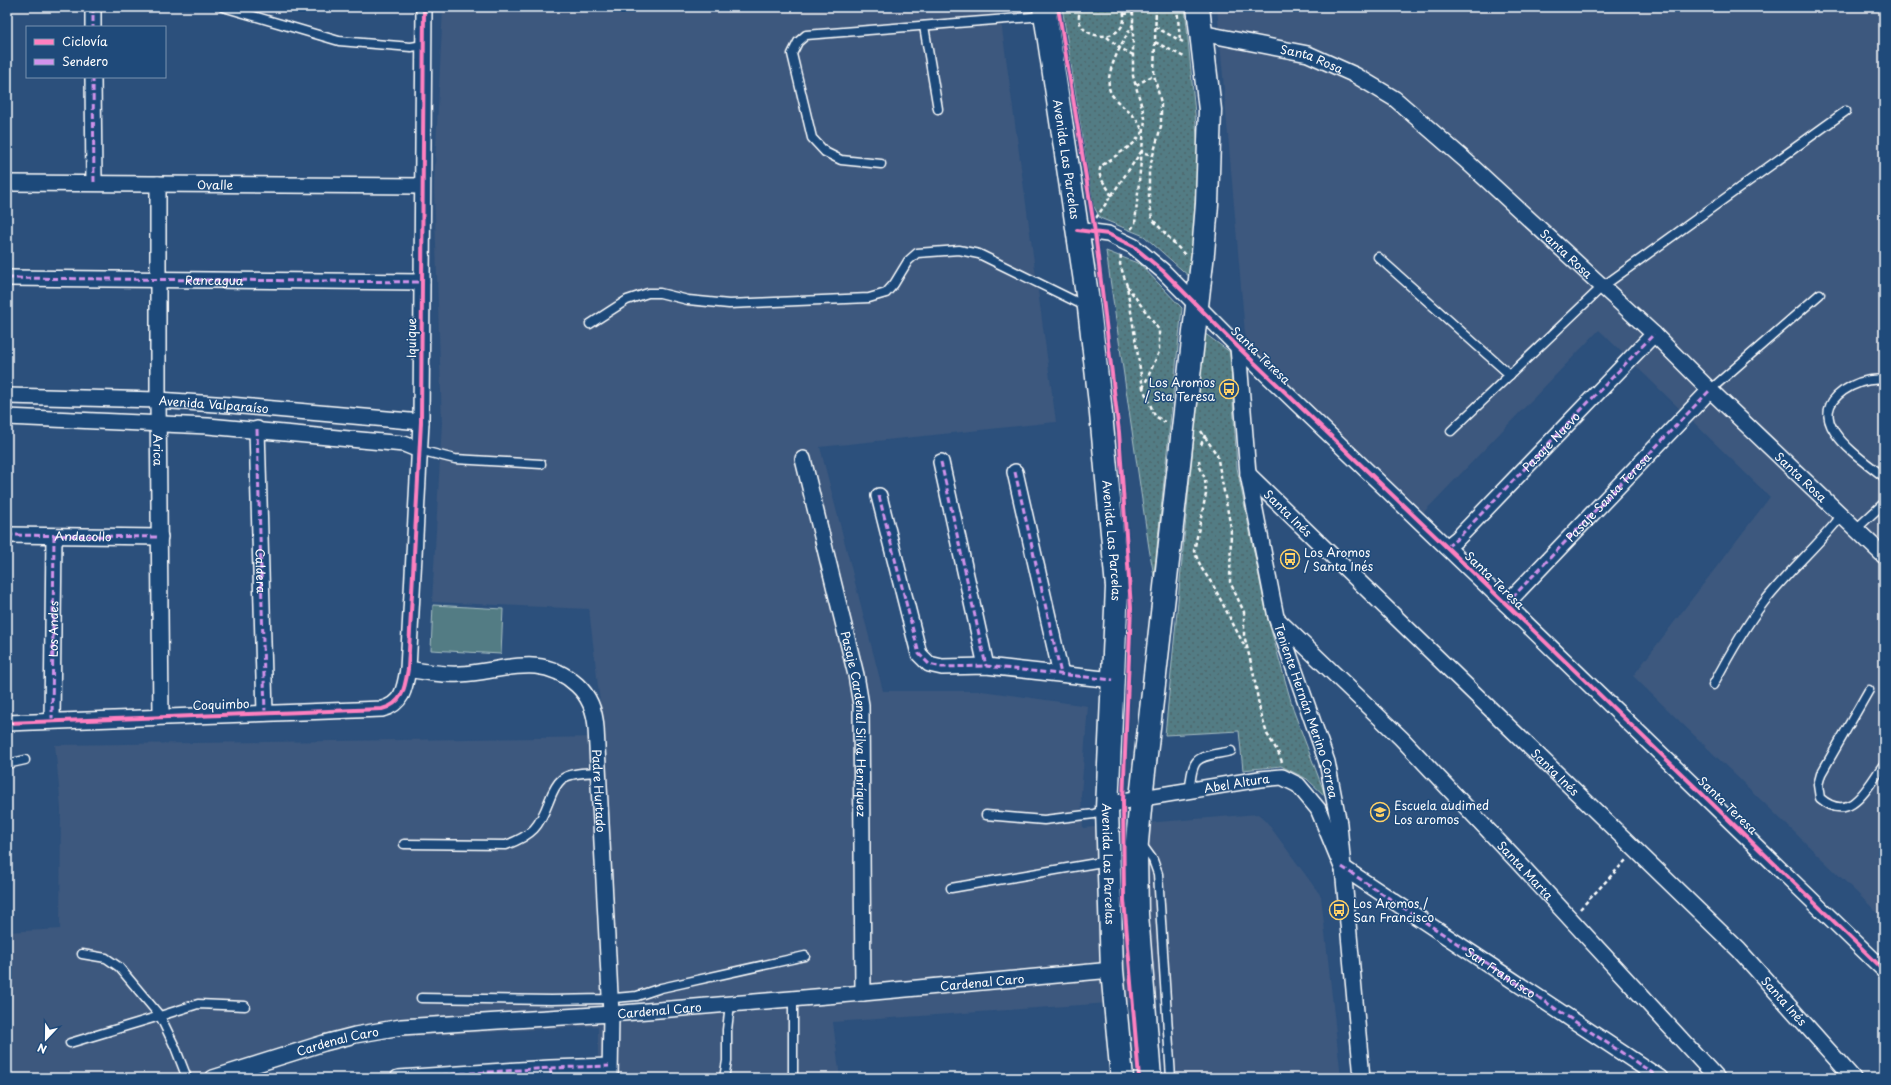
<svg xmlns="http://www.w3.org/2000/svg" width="1891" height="1085" viewBox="0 0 1891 1085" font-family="'Playpen Sans',sans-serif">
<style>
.built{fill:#3c587e}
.park{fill:url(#park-dots);stroke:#a8bec2}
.garden{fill:#527c84;stroke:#a8bec2}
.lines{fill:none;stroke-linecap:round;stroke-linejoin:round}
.lane-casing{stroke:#fff;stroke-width:11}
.street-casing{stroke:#fff;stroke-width:18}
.secondary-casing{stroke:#fff;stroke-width:25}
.path{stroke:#fff;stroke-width:2.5;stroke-dasharray:4 3;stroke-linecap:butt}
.lane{stroke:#1f4a7a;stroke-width:8}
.street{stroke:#1f4a7a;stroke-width:15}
.secondary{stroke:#1f4a7a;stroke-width:22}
.quiet{stroke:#d193ec;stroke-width:3;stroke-dasharray:6 3;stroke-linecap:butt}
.cycleway-casing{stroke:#1f4a7a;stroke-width:6}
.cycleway{stroke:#ff80c0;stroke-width:4}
.labels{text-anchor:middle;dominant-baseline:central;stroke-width:3;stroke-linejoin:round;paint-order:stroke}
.street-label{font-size:12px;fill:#fff;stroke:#1f4a7a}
.poi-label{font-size:12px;fill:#fff;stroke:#1f4a7a;text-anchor:start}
</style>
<defs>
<pattern id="park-dots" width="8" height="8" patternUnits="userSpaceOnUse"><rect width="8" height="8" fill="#527c84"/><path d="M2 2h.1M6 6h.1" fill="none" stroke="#4f6468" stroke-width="1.8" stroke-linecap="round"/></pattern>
</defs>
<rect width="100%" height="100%" fill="#2c507c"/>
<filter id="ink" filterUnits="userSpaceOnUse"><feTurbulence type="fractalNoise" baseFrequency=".025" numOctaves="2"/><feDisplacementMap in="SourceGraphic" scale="8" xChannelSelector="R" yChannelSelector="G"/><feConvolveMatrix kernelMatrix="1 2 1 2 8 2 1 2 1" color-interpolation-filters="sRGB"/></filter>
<g filter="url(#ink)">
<g class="built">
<path d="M443,7H999L1056,422L820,447L883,691H982L1088,706L1081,795L1083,828L1258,814L1266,821L1321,896L1341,1078H1177L1169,999L833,1022L840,1078H598V1026L369,1039L241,1078H7V932L60,929L61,808L55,745L604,737L589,609L432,602L442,423L434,186Z"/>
<path d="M1217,7H1884V919L1633,676L1770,497L1599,330L1424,512L1246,345Z"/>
</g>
<g class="park">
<path d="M1062,7H1185L1198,146L1191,278L1144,236L1100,218L1093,205Z"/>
<path d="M1106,251L1140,264L1182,308L1154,576L1149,548Z"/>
<path d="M1204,333L1230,352L1237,468L1267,616L1294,712L1326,797L1307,779L1281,766L1243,770L1239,731L1165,735Z"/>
</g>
<path class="garden" d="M433,605L503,609L501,654L431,650Z"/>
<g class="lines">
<defs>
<g id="lane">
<path d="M223,7L339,41L411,47L423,45"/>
<path d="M924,26L938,109"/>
<path d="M881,164L841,160L825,152L812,138L792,54L798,42L806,35L1044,16"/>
<path d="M1378,257L1510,375"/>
<path d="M590,324L627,300L648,293H660L688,300L729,304L869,298L886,293L894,284L908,261L917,253L959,250L979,254L1087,307"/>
<path d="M1884,380C1870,378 1855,383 1843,391C1801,421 1861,458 1884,477"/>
<path d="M1710,390L1820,294"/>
<path d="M1451,431L1602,287L1846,111"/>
<path d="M419,450L455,459L541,464"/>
<path d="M1856,529L1884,503"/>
<path d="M1713,685C1729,655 1744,628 1764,602C1788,571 1818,546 1842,515"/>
<path d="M1869,690L1821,774L1818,785L1820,798C1851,825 1867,787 1884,764"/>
<path d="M7,764L25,760"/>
<path d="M1190,789C1192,753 1199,758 1231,751"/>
<path d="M986,815L1044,820L1094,814L1105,810"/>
<path d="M1140,842L1153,860L1158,874L1171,1078"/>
<path d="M404,844L506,845C533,835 539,827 549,801C552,793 556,784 562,779C571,772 587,773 598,772"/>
<path d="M951,888L1108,861"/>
<path d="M421,998L551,1000L603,999L637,996L661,988L805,956"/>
<path d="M793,999V1078"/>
<path d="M70,1043L160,1016L119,967L106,958L82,954"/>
<path d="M187,1078L175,1047L160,1016L198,1004L245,1006"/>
<path d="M724,1078L727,1061V1030L730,1004"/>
</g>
<g id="street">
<path d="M93,7V27"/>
<path id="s1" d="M1201,33L1308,54L1355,75L1395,99L1464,159L1654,334L1710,390L1884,556"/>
<path d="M93,77L94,183"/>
<path id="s2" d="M7,183L422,186"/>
<path id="s3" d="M158,184V400L161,716"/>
<path d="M1077,230L1108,234L1133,246L1163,271L1238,347L1506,604L1884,970"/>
<path id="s4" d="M7,278L422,282"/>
<path id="s5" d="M1238,347L1248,474L1276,617L1327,762L1339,824L1362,1078"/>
<path id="s6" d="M7,396L158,400L230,405L421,422"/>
<path d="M7,417L208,426L404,444L419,450"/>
<path d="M257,429L265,713"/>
<path id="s7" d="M803,459L856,675L861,705L863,993"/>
<path d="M941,462L986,666"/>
<path d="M1015,472L1061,674"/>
<path id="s8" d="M1248,474L1739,950L1853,1078"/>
<path d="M879,496L919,654L929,664L942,667L986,666L1113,680"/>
<path id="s9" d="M7,535L160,537"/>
<path id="s10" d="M1447,547L1458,538L1654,334"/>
<path id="s11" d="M1506,604L1710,390"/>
<path id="s12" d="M1278,620L1401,738L1518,862L1717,1078"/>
<path id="s13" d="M408,669C425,672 442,675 460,674C502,672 540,651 577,685C589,696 595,711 596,728L611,1014L610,1078"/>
<path d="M52,721L54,536"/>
<path d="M7,723L382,709C403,704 405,687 408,669L421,422L424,7"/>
<path id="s14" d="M1107,809L1123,801L1155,796L1260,779L1282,777L1298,785L1318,809L1342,867L1660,1078"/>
<path id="s15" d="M213,1078L324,1043L355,1035L401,1027L611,1014L863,993L1112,970"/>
<path d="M398,1078L550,1068L609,1066"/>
</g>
<g id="secondary">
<path id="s16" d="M1044,7L1089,308L1100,403L1117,587L1107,809L1112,970L1122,1078"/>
<path d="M1150,1078L1137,914L1136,853L1141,798L1203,253L1207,204L1210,110L1198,7"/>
</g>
</defs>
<use href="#lane" class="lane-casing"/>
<use href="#street" class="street-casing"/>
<use href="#secondary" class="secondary-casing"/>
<g class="path">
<path d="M1072,7L1080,10"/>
<path d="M1081,7C1066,44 1137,47 1122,7"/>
<path d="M1156,7L1154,75L1161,103V126L1149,170V196L1152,219L1185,255"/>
<path d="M1177,7L1180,40"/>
<path d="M1124,14L1133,13"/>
<path d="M1155,27L1183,42"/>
<path d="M1107,37L1120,48L1133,55"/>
<path d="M1155,42L1186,58"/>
<path d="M1136,85L1154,75"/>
<path d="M1111,196C1109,185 1095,179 1101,166L1133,144L1143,132C1141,128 1139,122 1136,119C1129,110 1119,105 1112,95C1100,78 1124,40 1133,24"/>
<path d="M1096,218L1141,152L1153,155"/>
<path d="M1131,229L1135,224L1145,118L1133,76V7"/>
<path d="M1121,255L1120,264L1127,286L1143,388L1155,416L1165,422"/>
<path d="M1127,286L1159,330V352L1143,388"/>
<path d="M1201,431L1217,455L1231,528L1230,582L1244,612V635L1253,671L1260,711L1267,734L1278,752L1282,762"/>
<path d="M1201,445L1205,435"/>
<path d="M1199,460L1200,467L1205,479L1206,494L1194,551L1202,569L1213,585L1246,649"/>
<path d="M1580,909L1626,860"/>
</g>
<use href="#lane" class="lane"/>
<use href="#street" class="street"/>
<use href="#secondary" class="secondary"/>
<g class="quiet">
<path d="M93,7V27"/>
<path d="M93,77L94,183"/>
<path d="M7,278L422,282"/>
<path id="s17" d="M257,429L265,713"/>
<path d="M941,462L986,666"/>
<path d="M1015,472L1061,674"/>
<path d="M879,496L919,654L929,664L942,667L986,666L1113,680"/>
<path d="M7,535L160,537"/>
<path d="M1447,547L1458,538L1654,334"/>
<path d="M1506,604L1710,390"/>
<path id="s18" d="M52,721L54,536"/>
<path d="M1342,867L1660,1078"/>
<path d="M550,1068L552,1078"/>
<path d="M398,1078L550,1068L609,1066"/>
</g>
<defs>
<g id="cycleway">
<path d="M1058,7L1095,232L1119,432L1131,608L1123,801L1124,900L1139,1078"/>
<path d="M1077,230L1108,234L1133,246L1163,271L1238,347L1506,604L1884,970"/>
<path d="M7,723L382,709C403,704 405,687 408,669L421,422L424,7"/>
</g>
</defs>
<use href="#cycleway" class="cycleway-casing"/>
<use href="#cycleway" class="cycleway"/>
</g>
</g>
<defs>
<symbol id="bus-ring" viewBox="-11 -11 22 22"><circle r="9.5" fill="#1f4a7a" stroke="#ffd166" stroke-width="1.5"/><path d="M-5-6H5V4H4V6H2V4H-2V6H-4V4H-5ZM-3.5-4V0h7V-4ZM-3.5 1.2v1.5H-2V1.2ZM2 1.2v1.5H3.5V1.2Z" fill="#ffd166"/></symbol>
<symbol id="school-ring" viewBox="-11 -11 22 22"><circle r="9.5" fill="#1f4a7a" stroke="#ffd166" stroke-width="1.5"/><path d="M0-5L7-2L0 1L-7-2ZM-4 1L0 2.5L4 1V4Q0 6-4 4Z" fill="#ffd166"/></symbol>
</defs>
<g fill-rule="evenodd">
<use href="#bus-ring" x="1218" y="378" width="22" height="22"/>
<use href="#bus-ring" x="1279" y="548" width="22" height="22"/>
<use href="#school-ring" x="1369" y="801" width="22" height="22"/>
<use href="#bus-ring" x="1328" y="899" width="22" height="22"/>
</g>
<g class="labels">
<g class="street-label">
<text stroke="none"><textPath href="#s1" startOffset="114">Santa Rosa</textPath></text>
<text stroke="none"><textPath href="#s16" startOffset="154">Avenida Las Parcelas</textPath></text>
<text stroke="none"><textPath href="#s2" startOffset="208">Ovalle</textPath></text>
<text stroke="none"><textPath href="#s1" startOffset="438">Santa Rosa</textPath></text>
<text stroke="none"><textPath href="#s4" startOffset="207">Rancagua</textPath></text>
<text transform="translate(411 338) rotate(-90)">Iquique</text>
<text transform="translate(1261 355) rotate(44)">Santa Teresa</text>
<text stroke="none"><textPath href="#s6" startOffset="207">Avenida Valparaíso</textPath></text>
<text stroke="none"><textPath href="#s10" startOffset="148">Pasaje Nuevo</textPath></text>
<text stroke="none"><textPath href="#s3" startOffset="266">Arica</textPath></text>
<text stroke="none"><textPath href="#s1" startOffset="762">Santa Rosa</textPath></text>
<text stroke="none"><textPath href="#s11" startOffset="148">Pasaje Santa Teresa</textPath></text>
<text stroke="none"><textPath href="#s8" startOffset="56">Santa Inés</textPath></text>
<text stroke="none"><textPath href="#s9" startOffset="76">Andacollo</textPath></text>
<text stroke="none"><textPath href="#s16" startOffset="538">Avenida Las Parcelas</textPath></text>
<text stroke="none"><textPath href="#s17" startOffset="142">Caldera</textPath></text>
<text transform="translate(1495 580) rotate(44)">Santa Teresa</text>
<text stroke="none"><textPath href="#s18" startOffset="92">Los Andes</textPath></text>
<text transform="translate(221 704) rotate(-2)">Coquimbo</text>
<text stroke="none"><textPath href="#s5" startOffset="372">Teniente Hernán Merino Correa</textPath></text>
<text stroke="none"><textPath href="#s7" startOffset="271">Pasaje Cardenal Silva Henríquez</textPath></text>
<text stroke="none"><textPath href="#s8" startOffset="428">Santa Inés</textPath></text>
<text stroke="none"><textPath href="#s14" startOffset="133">Abel Altura</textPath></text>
<text stroke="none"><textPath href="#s13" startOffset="286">Padre Hurtado</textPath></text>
<text transform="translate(1728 805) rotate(44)">Santa Teresa</text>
<text stroke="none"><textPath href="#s16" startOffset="862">Avenida Las Parcelas</textPath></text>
<text stroke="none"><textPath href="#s12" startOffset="352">Santa Marta</textPath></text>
<text stroke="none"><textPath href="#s14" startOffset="481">San Francisco</textPath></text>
<text stroke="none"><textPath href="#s15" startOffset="778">Cardenal Caro</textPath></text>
<text stroke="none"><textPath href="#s8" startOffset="752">Santa Inés</textPath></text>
<text stroke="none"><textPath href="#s15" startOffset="454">Cardenal Caro</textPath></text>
<text stroke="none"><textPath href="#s15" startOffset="130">Cardenal Caro</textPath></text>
</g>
<g class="poi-label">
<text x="1215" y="382" text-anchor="end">Los Aromos<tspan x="1215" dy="14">/ Sta Teresa</tspan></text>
<text x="1304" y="552">Los Aromos<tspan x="1304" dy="14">/ Santa Inés</tspan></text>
<text x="1394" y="805">Escuela audimed<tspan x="1394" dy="14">Los aromos</tspan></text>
<text x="1353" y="903">Los Aromos /<tspan x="1353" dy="14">San Francisco</tspan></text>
</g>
</g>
<rect width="1891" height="1085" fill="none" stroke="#1f4a7a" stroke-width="24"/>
<rect x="12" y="12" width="1867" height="1061" fill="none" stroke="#fff" stroke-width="1.5" filter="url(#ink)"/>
<rect x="26" y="26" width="140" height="52" fill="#1f4a7a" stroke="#7992af"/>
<rect x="34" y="39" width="20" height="6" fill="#ff80c0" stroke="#7992af"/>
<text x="62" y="46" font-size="12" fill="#ffffff">Ciclovía</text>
<rect x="34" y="59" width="20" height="6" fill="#d193ec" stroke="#7992af"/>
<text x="62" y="66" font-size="12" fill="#ffffff">Sendero</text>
<g transform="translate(46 1039) rotate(202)" stroke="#1f4a7a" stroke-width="3" paint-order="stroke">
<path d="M0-3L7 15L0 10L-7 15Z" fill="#ffffff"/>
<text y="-6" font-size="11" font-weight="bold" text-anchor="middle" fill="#ffffff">N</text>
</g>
</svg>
